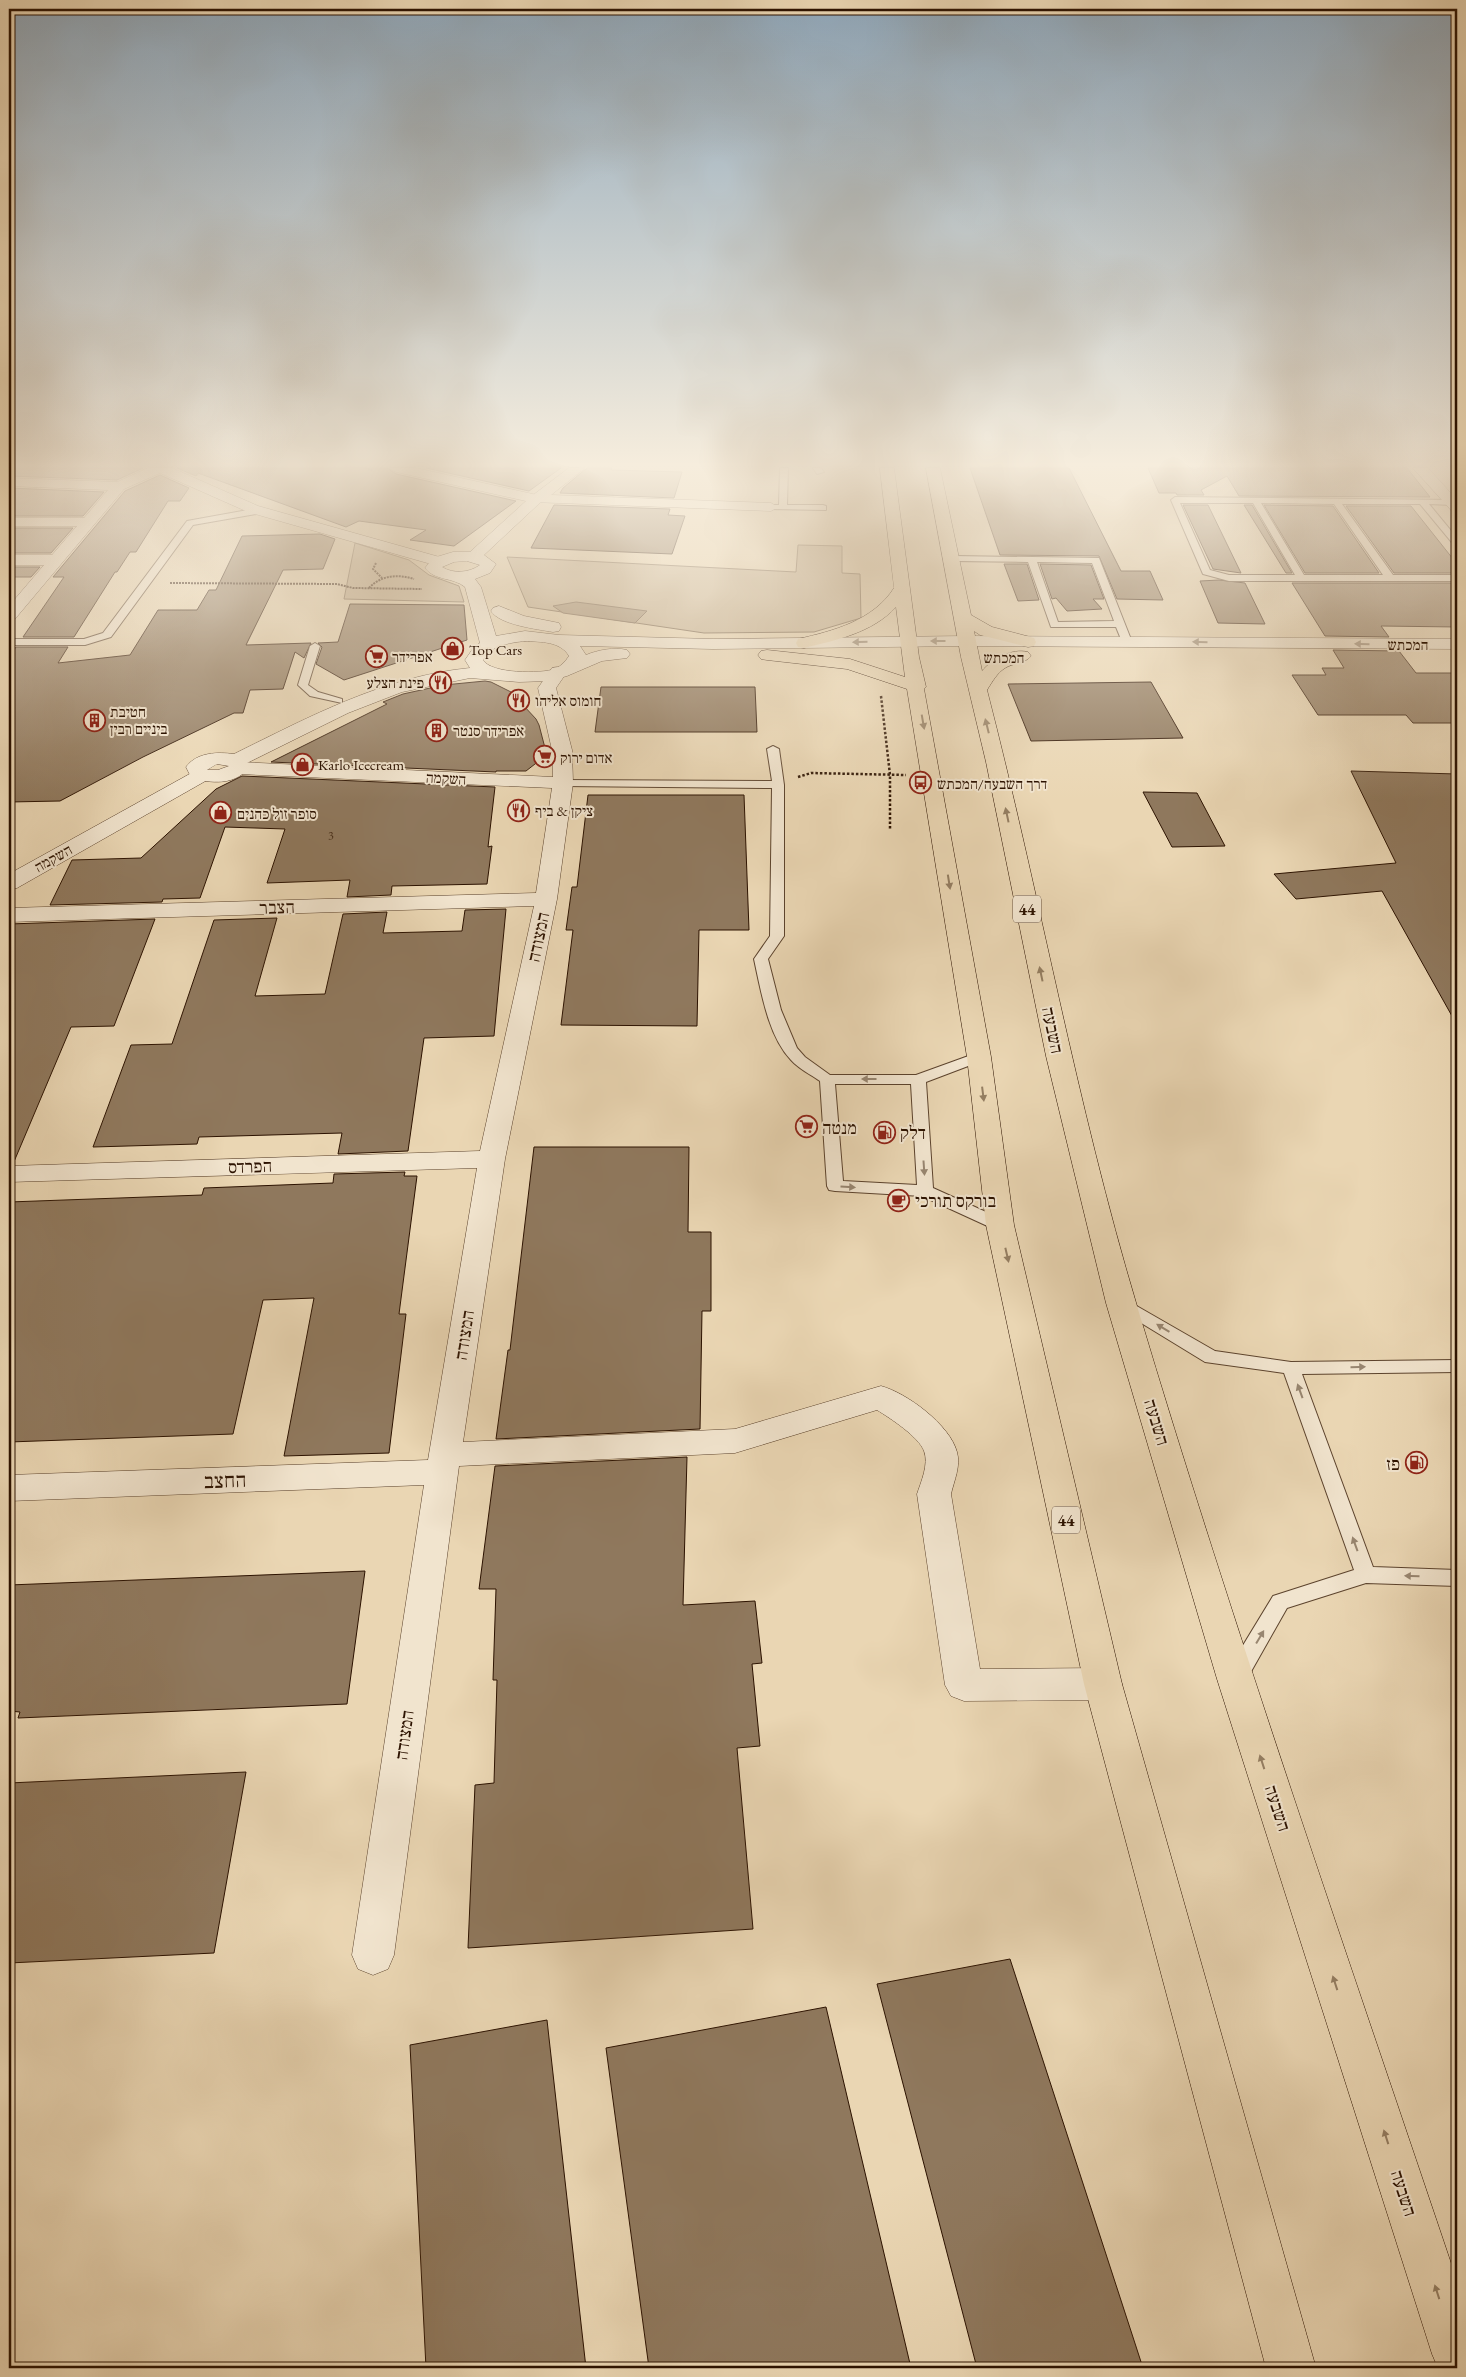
<svg xmlns="http://www.w3.org/2000/svg" width="1466" height="2377" viewBox="0 0 1466 2377" font-family="'EB Garamond','Frank Ruhl Libre',serif">
<style>
.green{fill:#cab595;stroke:#7b644a}
.water{fill:#a99376;stroke:#775f47}
.building{fill:#8f785d;stroke:#2c1200}
.lines{fill:none;stroke-linecap:round;stroke-linejoin:round}
.service-casing{stroke:#5c432d;stroke-width:2}
.minor-casing{stroke:#5c432d;stroke-width:1}
.tertiary-casing{stroke:#5c432d;stroke-width:1}
.trunk-casing{stroke:#2c1200;stroke-width:1}
.path-far1{stroke:#2c1200;stroke-width:2;stroke-dasharray:2 1;stroke-linecap:butt}
.path{stroke:#2c1200;stroke-width:2.5;stroke-dasharray:2.5 2;stroke-linecap:butt}
.service{fill:#f1e4ce;fill-rule:evenodd}
.minor{fill:#f1e4ce;fill-rule:evenodd}
.tertiary{fill:#f1e4ce;fill-rule:evenodd}
.trunk{fill:#ead6b3;fill-rule:evenodd}
.oneway{fill:#988671}
.oneway2{fill:#947e62}
.labels{text-anchor:middle;dominant-baseline:central;stroke-width:4;stroke-linejoin:round;paint-order:stroke}
.far-number-label{font-size:12px;fill:#452c17}
.far-street-label{font-size:15px;fill:#2c1200;stroke:#f1e4ce}
.far-poi-label{font-size:15px;fill:#2c1200;stroke:#f1e4ce;text-anchor:start}
.shield{fill:#f1e4ce;stroke:#67513e;stroke-width:1}
.shield-label{font-size:16px;font-weight:bold;fill:#2c1200}
.street-label{font-size:18px;fill:#2c1200;stroke:#f1e4ce}
.poi-label{font-size:18px;fill:#2c1200;stroke:#f1e4ce;text-anchor:start}
.near-street-label{font-size:21px;fill:#2c1200;stroke:#f1e4ce}
</style>
<rect width="100%" height="100%" fill="#ead6b3"/>
<filter id="stains"><feTurbulence type="fractalNoise" baseFrequency=".004" numOctaves="4"/><feColorMatrix values="0 0 0 0 .2 0 0 0 0 .09 0 0 0 0 .02 0 0 0 .5 -.17"/></filter>
<radialGradient id="worn" r=".72"><stop offset=".6" stop-color="#630" stop-opacity="0"/><stop offset="1" stop-color="#630" stop-opacity=".3"/></radialGradient>
<g class="green">
<path d="M355,543L409,560L429,575L459,586L464,602L344,599Z"/>
<path d="M798,545L842,546V573L860,574L861,618L814,632L704,633L528,607L507,557L796,572Z"/>
</g>
<path class="water" d="M576,602L647,611L635,623L563,613L553,606Z"/>
<g class="building">
<path d="M9,468H143L117,480L9,476Z"/>
<path d="M177,468H387L396,474L516,501L454,546L410,540L426,530L359,521L346,527L198,473L196,476Z"/>
<path d="M426,468H561L529,491Z"/>
<path d="M587,468H612L611,470L682,472L674,498L560,493L563,488Z"/>
<path d="M970,468H1069L1121,571H1150L1163,600L1117,599L1099,556L1000,555Z"/>
<path d="M1148,468H1407L1430,497L1239,496L1227,476L1201,490L1204,495H1177L1176,493H1159Z"/>
<path d="M160,475L189,488L180,501H168L136,552H130L117,572H115L74,637H23L64,577H53L125,491Z"/>
<path d="M9,488L104,492L83,516H9Z"/>
<path d="M554,505L670,509L668,515L685,516L672,554L531,548Z"/>
<path d="M1183,505H1208L1241,573L1213,569Z"/>
<path d="M1244,505H1252L1292,573H1286Z"/>
<path d="M1264,505L1333,506L1379,573H1305Z"/>
<path d="M1346,506H1411L1457,564V573H1394Z"/>
<path d="M9,528H73L51,553H9Z"/>
<path d="M320,534L335,539L323,569L283,570L246,645L311,643L304,658L295,652L283,689L250,690L243,713H234L143,757L60,801L9,802V657L16,647H68L58,663L130,655L158,610H197L209,590H216L242,536Z"/>
<path d="M1004,564H1027L1039,600L1018,601Z"/>
<path d="M1040,564L1091,565L1104,599H1093L1102,609L1067,611L1056,598L1052,599Z"/>
<path d="M9,567H40L31,577H9Z"/>
<path d="M1219,580L1245,583L1265,624L1218,623L1200,581Z"/>
<path d="M1292,583H1457V627L1381,626L1389,637L1325,636Z"/>
<path d="M350,604L464,605L467,640L344,680L316,664L322,647L318,643L338,642Z"/>
<path d="M1333,650L1399,651L1416,673H1457V723H1413L1406,715H1318L1292,675H1326L1322,668H1344Z"/>
<path d="M485,681L491,682L511,692L536,719L539,725L545,748L544,757L526,771H496V772L271,762L387,704L383,702L403,694L444,685Z"/>
<path d="M1151,682L1183,738L1031,741L1008,684Z"/>
<path d="M601,687H755L757,732H595Z"/>
<path d="M1351,771L1457,774V1025L1382,891L1296,899L1274,874L1396,863Z"/>
<path d="M242,776L495,787L488,847L492,846L487,884L392,886L391,895L347,897L350,880L267,883L285,829L225,827L200,898L163,899L162,902L50,905L72,860L141,858L216,789Z"/>
<path d="M1143,792L1197,793L1225,846L1172,847Z"/>
<path d="M588,795H744L749,930H699L697,1026L561,1025L573,930H566L572,887H577Z"/>
<path d="M506,909L494,1036L424,1038L408,1151L338,1154L342,1133L199,1137L197,1144L93,1147L131,1045L172,1044L214,920L277,918L255,996L325,994L343,914L387,912L383,933L462,931L465,910Z"/>
<path d="M155,919L114,1026L71,1027L13,1164H9V924Z"/>
<path d="M534,1147H689L688,1232H711V1311H702L700,1429L496,1439L508,1350H510Z"/>
<path d="M405,1172L404,1176H417L399,1314H406L389,1453L284,1456L314,1298L263,1300L233,1434L9,1442V1202L202,1195L204,1188L333,1183L334,1174Z"/>
<path d="M687,1457L683,1605L755,1601L762,1663L752,1664L760,1746L737,1748L753,1929L468,1948L475,1785L494,1783L497,1680H493L496,1589H479L495,1466Z"/>
<path d="M365,1571L347,1704L18,1718L20,1712L9,1711V1585Z"/>
<path d="M246,1772L214,1953L9,1963V1783Z"/>
<path d="M1010,1959L1143,2368H977L877,1984Z"/>
<path d="M826,2007L911,2368H649L606,2048Z"/>
<path d="M547,2020L586,2368H426L410,2045Z"/>
</g>
<g class="lines">
<defs>
<g id="service">
<path d="M780,468H788L787,505H823L826,506V510L768,509V505H779Z"/>
<path d="M813,468H821L824,472L817,474Z"/>
<path d="M1175,497L1455,500L1456,502L1452,505L1429,504L1457,538V546L1454,545L1420,504H1342L1393,575H1457V581H1229L1203,574L1171,500ZM1180,503H1253L1295,575H1229L1210,570ZM1261,503L1334,504L1383,575H1304Z"/>
<path d="M259,508L263,511L262,513L193,525L111,637L85,645H9V639H84L103,633L187,521Z"/>
<path d="M953,556L1099,558L1132,642L1123,644L1116,627H1051L1028,562L950,561V557ZM1037,562L1092,563L1114,621L1058,622Z"/>
<path d="M315,643L320,646L308,685L318,692L342,699V703L310,696L298,685L310,646Z"/>
<path d="M773,746L779,749L784,785V936L768,959L781,1010L797,1048L805,1057L830,1075H916L974,1054H984L986,1057L984,1060L926,1082L933,1188L1006,1221L1008,1225L1006,1229H994L922,1196L835,1191L829,1190L827,1186L820,1081C810,1074 799,1069 791,1060C768,1036 761,991 754,959L770,936L772,788L563,786L557,783L563,780L772,781L767,749ZM835,1084H911L917,1185L843,1181Z"/>
<path d="M1121,1297L1215,1351L1291,1362L1457,1360V1372L1302,1374L1373,1567L1457,1570V1586L1366,1583L1287,1608L1244,1684L1236,1686L1228,1684L1225,1677L1228,1670L1273,1596L1354,1570L1284,1373L1205,1362L1115,1307L1112,1303L1115,1299Z"/>
</g>
<g id="minor">
<path d="M148,468H172L258,506L443,558L446,561L438,566L248,512L160,473L124,489L15,619L9,621V606L44,565H9V555H52L77,526H9V518H84L108,490L9,486V478L117,482Z"/>
<path d="M569,468H585L551,495L771,503L778,507L771,511L532,502L530,499L532,496Z"/>
<path d="M1413,468H1428L1457,500V512L1452,511Z"/>
<path d="M558,667L564,668L567,672L556,688L572,750L573,783L557,899L505,1159L463,1442L735,1429L881,1386C907,1393 950,1425 957,1452C961,1466 954,1481 951,1494L980,1669L1103,1668L1116,1673L1122,1684L1116,1695L1103,1700L964,1701L951,1696L945,1685L917,1494C921,1482 929,1464 924,1451C919,1437 890,1418 877,1410L735,1453L459,1466L394,1955L388,1969L373,1975L358,1969L352,1955L424,1485L9,1501V1475L428,1460L477,1168L9,1182V1166L480,1151L534,906L9,922V908L536,893L552,788L238,774L231,772L228,768L231,764L238,762L553,777L552,750L538,688L552,668Z"/>
<path d="M202,769L209,771L212,775L209,779L17,888L9,889V874L195,771Z"/>
</g>
<g id="tertiary">
<path d="M389,468H416L537,495L544,499L484,555L496,564L490,573L475,579L481,587L496,636L525,631L559,635L713,639L967,636L1457,639V649L967,646L713,649L580,646L586,655C598,650 614,647 627,650L630,654L627,658L602,661L567,676L548,681L519,682L470,678L402,692L348,713L247,763L249,765C240,786 208,784 191,777L186,767C197,752 218,752 234,754C309,717 385,676 470,668L465,660L474,647L480,643L465,587C453,577 435,581 425,568L433,558L453,552H470L526,501L396,472ZM467,561L480,565C469,573 453,574 442,567L454,562ZM525,641C541,642 560,641 569,656C565,662 561,666 555,669C541,674 491,674 483,660C491,645 509,643 525,641ZM217,764L229,766L218,770H207Z"/>
<path d="M499,606L524,616L559,623L561,627L559,631L553,632C537,629 500,625 491,611L493,608Z"/>
</g>
<g id="trunk">
<path d="M880,468H894L919,657L926,687L924,689L991,1057L1014,1225L1122,1684L1316,2368H1266L1084,1684L986,1225L967,1057L907,689L847,669L767,660L761,659L758,655L761,651L767,650L850,659L905,677L896,607C872,633 836,640 804,648L798,647L796,643L798,639C833,631 873,621 894,588Z"/>
<path d="M926,468H940L971,615L992,627L1034,638L1036,642L1034,646L1028,647L980,635L974,631L982,671C992,659 1012,648 1028,652L1031,656C1026,663 1013,663 1005,668C997,673 992,682 987,690C1040,895 1076,1103 1137,1306C1235,1634 1348,1957 1457,2281V2368H1438L1432,2354L1217,1679L1106,1303L1046,1056L986,762L961,657Z"/>
</g>
</defs>
<use href="#service" class="service-casing"/>
<use href="#minor" class="minor-casing"/>
<use href="#tertiary" class="tertiary-casing"/>
<use href="#trunk" class="trunk-casing"/>
<g class="path-far1">
<path d="M365,468L374,471"/>
<path d="M376,563L373,569L382,578"/>
<path d="M170,583L337,584L353,588L422,589"/>
<path d="M369,588C381,575 398,574 414,579"/>
</g>
<g class="path">
<path d="M881,696L890,775V830"/>
<path d="M798,777L811,773L906,775"/>
</g>
<use href="#service" class="service"/>
<use href="#minor" class="minor"/>
<use href="#tertiary" class="tertiary"/>
<use href="#trunk" class="trunk"/>
</g>
<defs><path id="oneway-solid" d="M-6-.8H1V-3.2L6.5 0L1 3.2V.8H-6Z" transform="scale(1.25)"/></defs>
<g class="oneway">
<use href="#oneway-solid" transform="translate(938 641) rotate(180)"/>
<use href="#oneway-solid" transform="translate(860 642) rotate(179)"/>
<use href="#oneway-solid" transform="translate(1200 642) rotate(-179)"/>
<use href="#oneway-solid" transform="translate(1362 644) rotate(-179)"/>
<use href="#oneway-solid" transform="translate(869 1079) rotate(-180)"/>
<use href="#oneway-solid" transform="translate(924 1168) rotate(86)"/>
<use href="#oneway-solid" transform="translate(848 1187) rotate(3)"/>
<use href="#oneway-solid" transform="translate(1163 1328) rotate(-149)"/>
<use href="#oneway-solid" transform="translate(1358 1367) rotate(-1)"/>
<use href="#oneway-solid" transform="translate(1300 1391) rotate(-110)"/>
<use href="#oneway-solid" transform="translate(1355 1544) rotate(-110)"/>
<use href="#oneway-solid" transform="translate(1412 1576) rotate(-178)"/>
<use href="#oneway-solid" transform="translate(1260 1637) rotate(-59)"/>
</g>
<g class="oneway2">
<use href="#oneway-solid" transform="translate(923 722) rotate(80)"/>
<use href="#oneway-solid" transform="translate(987 726) rotate(-104)"/>
<use href="#oneway-solid" transform="translate(1007 815) rotate(-102)"/>
<use href="#oneway-solid" transform="translate(949 882) rotate(81)"/>
<use href="#oneway-solid" transform="translate(1041 974) rotate(-102)"/>
<use href="#oneway-solid" transform="translate(983 1094) rotate(83)"/>
<use href="#oneway-solid" transform="translate(1007 1255) rotate(77)"/>
<use href="#oneway-solid" transform="translate(1262 1762) rotate(-108)"/>
<use href="#oneway-solid" transform="translate(1335 1983) rotate(-108)"/>
<use href="#oneway-solid" transform="translate(1386 2137) rotate(-108)"/>
<use href="#oneway-solid" transform="translate(1437 2292) rotate(-108)"/>
</g>
<linearGradient id="sky" x2="0" y2="1"><stop stop-color="#8fa7ba"/><stop offset="0.58" stop-color="#f6eddd"/><stop offset="1" stop-color="#f6eddd" stop-opacity="0"/></linearGradient>
<rect width="1466" height="801" fill="url(#sky)"/>
<defs>
<symbol id="shop-ring" viewBox="-11 -11 22 22"><circle r="9.5" fill="#f1e4ce" stroke="#8f2418" stroke-width="1.5"/><path d="M-5-2.5h2.3a2.7 3.5 0 0 1 5.4 0H5L5.5 6h-11ZM-1.5-2.5h3a1.5 2.3 0 0 0-3 0Z" fill="#8f2418"/></symbol>
<symbol id="supermarket-ring" viewBox="-11 -11 22 22"><circle r="9.5" fill="#f1e4ce" stroke="#8f2418" stroke-width="1.5"/><path d="M-6-5.5h2.5l.6 2H6L4.5 2H-2.5L-4.4-4H-6ZM-1.5 3.2a1.3 1.3 0 1 0 .1 0ZM3 3.2a1.3 1.3 0 1 0 .1 0Z" fill="#8f2418"/></symbol>
<symbol id="restaurant-ring" viewBox="-11 -11 22 22"><circle r="9.5" fill="#f1e4ce" stroke="#8f2418" stroke-width="1.5"/><path d="M-5-6h1v4h1v-4h1v4h1v-4h1v5L-1.5 .5V6h-2V.5L-5-1ZM5-6V6H3V1.5H1.5Q1.5-4 5-6Z" fill="#8f2418"/></symbol>
<symbol id="building-ring" viewBox="-11 -11 22 22"><circle r="9.5" fill="#f1e4ce" stroke="#8f2418" stroke-width="1.5"/><path d="M-4-6H4V6H1V3H-1V6H-4ZM-2.5-4.3h1.7v1.8h-1.7ZM.8-4.3h1.7v1.8H.8ZM-2.5-1h1.7V.8h-1.7ZM.8-1h1.7V.8H.8Z" fill="#8f2418"/></symbol>
<symbol id="bus-ring" viewBox="-11 -11 22 22"><circle r="9.5" fill="#f1e4ce" stroke="#8f2418" stroke-width="1.5"/><path d="M-5-6H5V4H4V6H2V4H-2V6H-4V4H-5ZM-3.5-4V0h7V-4ZM-3.5 1.2v1.5H-2V1.2ZM2 1.2v1.5H3.5V1.2Z" fill="#8f2418"/></symbol>
<symbol id="fuel-ring" viewBox="-11 -11 22 22"><circle r="9.5" fill="#f1e4ce" stroke="#8f2418" stroke-width="1.5"/><path d="M-5.5-6h7V0h2V4h1.3V-2.5L3-4.5l.8-.8L6-3V5H2.5V1h-1V6h-7ZM-4.2-4.7v3.2H.2V-4.7Z" fill="#8f2418"/></symbol>
<symbol id="cafe-ring" viewBox="-11 -11 22 22"><circle r="9.5" fill="#f1e4ce" stroke="#8f2418" stroke-width="1.5"/><path d="M-5.5-4.5H6V0H3Q3 3.5 0 3.5H-2.5Q-5.5 3.5-5.5 0ZM3-3.2v2h1.7v-2ZM-6 4.5H4V6H-6Z" fill="#8f2418"/></symbol>
</defs>
<g fill-rule="evenodd">
<use href="#shop-ring" x="440" y="636" width="25" height="25"/>
<use href="#supermarket-ring" x="364" y="644" width="25" height="25"/>
<use href="#restaurant-ring" x="428" y="670" width="25" height="25"/>
<use href="#restaurant-ring" x="506" y="688" width="25" height="25"/>
<use href="#building-ring" x="82" y="708" width="25" height="25"/>
<use href="#building-ring" x="424" y="718" width="25" height="25"/>
<use href="#supermarket-ring" x="532" y="744" width="25" height="25"/>
<use href="#shop-ring" x="290" y="752" width="25" height="25"/>
<use href="#bus-ring" x="908" y="770" width="25" height="25"/>
<use href="#restaurant-ring" x="506" y="798" width="25" height="25"/>
<use href="#shop-ring" x="208" y="800" width="25" height="25"/>
<use href="#supermarket-ring" x="794" y="1114" width="25" height="25"/>
<use href="#fuel-ring" x="872" y="1120" width="25" height="25"/>
<use href="#cafe-ring" x="886" y="1188" width="25" height="25"/>
<use href="#fuel-ring" x="1404" y="1450" width="25" height="25"/>
</g>
<g class="labels">
<g class="far-number-label">
<text x="331" y="836">3</text>
</g>
<g class="far-street-label">
<text x="1408" y="644">המכתש</text>
<text x="1004" y="657">המכתש</text>
<text transform="translate(446 778) rotate(3)">השקמה</text>
<text transform="translate(53 858) rotate(-29)">השקמה</text>
</g>
<g class="far-poi-label">
<text x="469" y="649">Top Cars</text>
<text x="392" y="656">אפרידר</text>
<text x="424" y="682" text-anchor="end">פינת הצלע</text>
<text x="535" y="700">חומוס אליהו</text>
<text x="110" y="711">חטיבת<tspan x="110" dy="17">ביניים רבין</tspan></text>
<text x="453" y="730">אפרידר סנטר</text>
<text x="560" y="757">אדום ירוק</text>
<text x="318" y="764">Karlo Icecream</text>
<text x="937" y="783">דרך השבעה/המכתש</text>
<text x="535" y="810">ציקן &amp; ביף</text>
<text x="237" y="813">סופר זול כהנים</text>
</g>
<g class="shield">
<rect x="1013" y="895.5" width="28" height="27" rx="4"/>
<rect x="1052" y="1506.5" width="28" height="27" rx="4"/>
</g>
<g class="shield-label">
<text x="1027" y="909">44</text>
<text x="1066" y="1520">44</text>
</g>
<g class="street-label">
<text transform="translate(277 907) rotate(-2)">הצבר</text>
<text transform="translate(538 937) rotate(-78)">המצודה</text>
<text transform="translate(1053 1030) rotate(78)">השבעה</text>
<text transform="translate(250 1166) rotate(-2)">הפרדס</text>
<text transform="translate(464 1335) rotate(-81)">המצודה</text>
<text transform="translate(1157 1422) rotate(73)">השבעה</text>
<text transform="translate(404 1735) rotate(-82)">המצודה</text>
<text transform="translate(1278 1808) rotate(72)">השבעה</text>
<text transform="translate(1404 2193) rotate(72)">השבעה</text>
</g>
<g class="poi-label">
<text x="822" y="1127">מנטה</text>
<text x="900" y="1132">דלק</text>
<text x="915" y="1200">בורקס תורכי</text>
<text x="1400" y="1463" text-anchor="end">פז</text>
</g>
<g class="near-street-label">
<text transform="translate(225 1480) rotate(-2)">החצב</text>
</g>
</g>
<rect width="1466" height="2377" fill="none" stroke="#ead6b3" stroke-width="30"/>
<rect x="10" y="10" width="1446" height="2357" fill="none" stroke="#2c1200" stroke-width="2.5"/>
<rect x="15" y="15" width="1436" height="2347" fill="none" stroke="#2c1200"/>
<rect width="100%" height="100%" filter="url(#stains)"/>
<rect width="100%" height="100%" fill="url(#worn)"/>
</svg>
